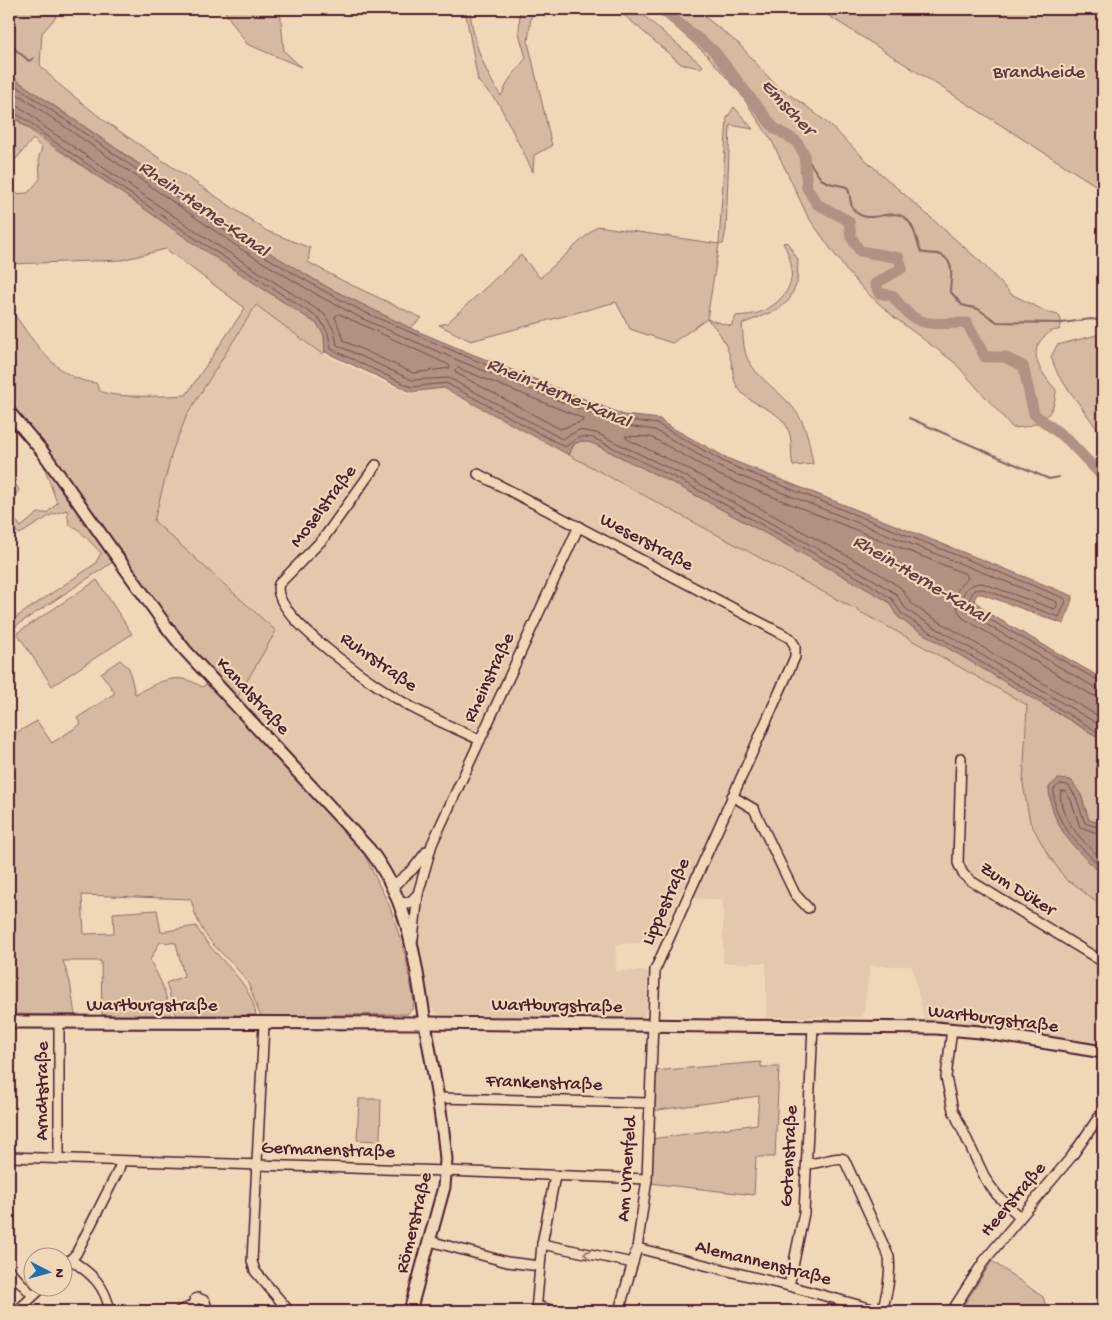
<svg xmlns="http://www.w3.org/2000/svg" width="1112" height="1320" viewBox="0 0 1112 1320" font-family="'Gochi Hand',sans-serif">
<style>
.built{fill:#e3c8ad}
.green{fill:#d5b9a0;stroke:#906c66}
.water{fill:#b09182;stroke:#87635f}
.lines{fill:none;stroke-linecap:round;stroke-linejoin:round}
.shore{stroke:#734d4e;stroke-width:1}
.stream{stroke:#87635f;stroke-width:2}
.river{stroke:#b09182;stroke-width:11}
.minor-casing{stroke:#4a1f2b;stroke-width:12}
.major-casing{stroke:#4a1f2b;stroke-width:15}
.minor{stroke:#f0d7b8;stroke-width:9}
.major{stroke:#f0d7b8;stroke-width:11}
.oneway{stroke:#9d7b72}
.labels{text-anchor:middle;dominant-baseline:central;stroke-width:4.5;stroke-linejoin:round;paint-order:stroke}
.park-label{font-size:19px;fill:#5f363d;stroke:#f0d7b8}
.street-label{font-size:19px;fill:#4a1f2b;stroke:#f0d7b8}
.water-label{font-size:20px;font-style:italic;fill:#643c41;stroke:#f0d7b8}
</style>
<rect width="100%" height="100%" fill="#f0d7b8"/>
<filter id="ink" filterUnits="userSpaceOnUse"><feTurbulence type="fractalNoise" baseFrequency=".02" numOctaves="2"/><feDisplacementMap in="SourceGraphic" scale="10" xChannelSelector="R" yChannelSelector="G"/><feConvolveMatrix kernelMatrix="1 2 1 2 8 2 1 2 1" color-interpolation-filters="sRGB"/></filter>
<g filter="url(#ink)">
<path class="built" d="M256,305L322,354L409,394L444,388L892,629L1027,705L1023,784L1030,822L1047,853L1066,881L1074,884L1103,908V1046L951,1022H925L912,966H870L863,1017H766V963H723V900L693,898L682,889L655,948L644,943L616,944V971H648L646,1013L643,1018L443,1015L435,1012L430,1005L418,943L403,896L387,865L237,698L276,630L154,521L173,449L187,415Z"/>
<g class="green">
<path d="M9,9H54L56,17L42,33L40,65L56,82L106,122L267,231L310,248L308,262L343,281L422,318L410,328L327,287L281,261L9,75Z"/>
<path d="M223,9H280L284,51L301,67L247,44Z"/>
<path d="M465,9H470C472,39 484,71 501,96L509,80L526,58L519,33L520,9H532L528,42L552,146L534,155L533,172L499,104L478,81Z"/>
<path d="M617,9H636L703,66L700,68L681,64Z"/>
<path d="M680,9H695L739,44L777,87L805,105L831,126L871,165L981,262L1011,294L1049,313L1059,315L1062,323L1059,330C1052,330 1050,332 1045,336C1025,353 1043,375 1056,390C1055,417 1039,427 1013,428L954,362L895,318L866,292L846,270L808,217L772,141L740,93L707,55L664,17L671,13H679Z"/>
<path d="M818,9H1103V190Z"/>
<path d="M734,107L753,129L730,125L726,230L723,244H719L707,319L731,326L736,316C744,315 755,315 763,311C793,297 799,271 783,243L787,242L798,260L797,283L789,300L779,309L742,324C743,334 743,346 746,355C755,379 785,393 799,416C808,430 810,448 813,464L793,466C790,455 793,443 789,432C782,407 746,407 736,384C733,379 733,371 732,365C728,346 721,332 707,319L672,343L630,329L616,302L471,341L439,325L447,323L521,255L540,278L597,226L719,244L727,118Z"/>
<path d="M9,114L39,137L317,324L324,334L325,352L322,354L256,305L187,415L173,449L154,521L276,631L237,698L183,640L38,438L12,423L9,426V307C31,337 55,380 96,383C96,383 99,389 99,390C109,399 170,396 186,395L245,308L166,249L122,260L9,264V194L28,193L40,179L39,156L42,148L33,139L16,159L9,153Z"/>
<path d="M1097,335L1103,336V437L1058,375L1051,357L1057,345Z"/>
<path d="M581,441L592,443L677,485L865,588L889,602L897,616L909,625L1103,740V824L1089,820L1081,795L1058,779L1049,787C1050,825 1077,851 1103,875V908L1074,884L1067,881L1047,853L1030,822L1023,784L1027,705L892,629L569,455L574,444Z"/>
<path d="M44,466L113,562L17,625L9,636V622L95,564L101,553L77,528L69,525L67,510L51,515L20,534L9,528V511L21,527L38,513H47L57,503Z"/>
<path d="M9,473L19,490L9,504Z"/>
<path d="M97,580L132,634L52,686L17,633Z"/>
<path d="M120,660L129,668L135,694C160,682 176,670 202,687L208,683L363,852L390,907L405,954L414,1001L413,1008L407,1014L261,1016C254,1004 253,989 244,977C219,947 201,942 191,899L82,895L84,934L114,933L113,913L157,910L161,932L196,926C213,958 250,977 256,1015H176L166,983L184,976L176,943L160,942L150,960L162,984L172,1015H102L101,961H63L70,982L75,1015L9,1014V737L37,721L52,743L81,724L77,718L115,693L101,673Z"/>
<path d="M761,1062V1067H779L775,1157H756L754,1195L649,1183L651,1139L757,1124L759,1096L651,1111L653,1071Z"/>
<path d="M359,1099H381L380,1141L357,1140Z"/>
<path d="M992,1261L1043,1297L1046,1306L1051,1311H960Z"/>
</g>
<g class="water">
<path d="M9,75L250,241L327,287L410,328L467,352L624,415L660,419L665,424L729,459L1073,596L1064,624L982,594H977L974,600L988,613L1103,679V740L909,625L897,616L889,602L865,588L677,485L592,443L581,441L574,444L569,455L444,388L411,392L325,352L324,335L317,324L193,243L9,114Z"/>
<path d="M1058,779L1071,780L1081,795L1089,820L1103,824L1101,834L1103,836V875C1076,850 1050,827 1049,787Z"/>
</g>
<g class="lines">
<g class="shore">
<path d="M9,81L247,246L324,291L366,313L465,356L622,419L657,424L728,464L1064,598L1066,601L1059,617L983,589L974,590L969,600L972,608L985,617L1103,683"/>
<path d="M9,88L244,251L321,297L363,319L462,362L620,425L655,430L725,470L1057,602V607L1054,609L982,583C967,583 956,597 966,610C970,615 977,618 982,622L1096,688L1103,690"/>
<path d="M9,104C22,105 36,119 46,128L200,234L324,314L334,330L337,345L412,380L449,378L562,439L579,430L596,433L683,475L871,578L896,594L905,608L916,616L1103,727"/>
<path d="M9,110L30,122L42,133L196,239L320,319L328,333L331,349L411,387L446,383L565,447C578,439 574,435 593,438L680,480L868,583L892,599L901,613L912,621L1103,735"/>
<path d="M339,314L449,365L450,368L413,373L344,341L335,317Z"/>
<path d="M458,368L582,418L583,421L560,429L456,373L455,370Z"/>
<path d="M1103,697L1092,695L963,618C951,603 954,589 968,578L966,574L721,476L651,437L625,436L627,439L686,468L875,571L901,588L911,603L920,610L1103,719"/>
<path d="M1103,829L1085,823L1076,797L1068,785L1060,784L1054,789C1051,822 1081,848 1103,868"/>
<path d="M1103,835L1080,827L1071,800L1065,791H1061C1057,819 1085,843 1103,860"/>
</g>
<g class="stream">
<path d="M9,44L29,61L34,58"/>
<path d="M804,154L821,179L829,183L847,187C852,195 848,206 856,212C872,227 895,202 910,223C916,232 917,243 921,252C926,254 931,253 937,254C956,258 951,277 950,291L962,305L978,309L997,322L1062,323L1091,319L1103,321"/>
<path d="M909,418L1049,479L1059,477"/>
<path d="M1097,470H1103"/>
</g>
<path class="river" d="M661,9L714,51L774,128L796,141L804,154L807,188L817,204L849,221L851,237L860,251L899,258L902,268L875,284L879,293L893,296C917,330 929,323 967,323L985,357H1004L1023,366L1034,414L1067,439L1103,477"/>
<defs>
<g id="minor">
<path d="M376,465L323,539L279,584C267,616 385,692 411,707C433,719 457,729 480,740"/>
<path d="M478,474L790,638L795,646V657L655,970L647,1179L637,1248L619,1311"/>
<path d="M961,758L958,863L963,874L971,881L1103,962"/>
<path d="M732,796L754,809L795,894L808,908"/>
<path d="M393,886L413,869L427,851"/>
<path d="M400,902L409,903L418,894"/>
<path d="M413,939L418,894L432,844L579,526"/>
<path d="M264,1024L252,1261L255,1271L289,1311"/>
<path d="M952,1029L946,1077L953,1110L986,1180L997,1195L1019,1216"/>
<path d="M438,1098L649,1103"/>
<path d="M9,1157L446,1171L647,1179"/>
<path d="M59,1159V1024"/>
<path d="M807,1164C818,1164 836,1156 844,1159L889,1257C891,1277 887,1293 882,1311"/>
<path d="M430,1241L507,1262L540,1266"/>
<path d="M542,1244L633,1263"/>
<path d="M637,1248L789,1286L880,1311"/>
<path d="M71,1260C92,1274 105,1285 110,1311"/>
<path d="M62,1268L76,1254L119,1169L121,1161"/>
<path d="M9,1270L33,1296"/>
<path d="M789,1286L804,1213L813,1026"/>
<path d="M537,1306L555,1311"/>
<path d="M17,1311L42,1288"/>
<path d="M179,1311L192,1306"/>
<path d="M197,1311L192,1306L195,1299L198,1298L205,1301L206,1306L201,1311"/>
<path d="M536,1311L542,1244L555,1176"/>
<path d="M952,1311L984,1261L1072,1156L1103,1111"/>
</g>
<g id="major">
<path d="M9,412L42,451L166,626L185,650L369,849C412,904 416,969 427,1035C434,1077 443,1118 446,1160L444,1187L410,1311"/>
<path d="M9,1022L425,1023L936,1028L980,1032L1103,1052"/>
</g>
</defs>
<use href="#minor" class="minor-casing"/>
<use href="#major" class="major-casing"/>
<use href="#minor" class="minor"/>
<use href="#major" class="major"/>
</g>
<defs><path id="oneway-chevron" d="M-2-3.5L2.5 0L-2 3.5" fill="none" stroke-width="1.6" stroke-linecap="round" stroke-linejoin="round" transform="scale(1.25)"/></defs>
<use class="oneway" href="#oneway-chevron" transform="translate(587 1254) rotate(-168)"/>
</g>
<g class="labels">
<g class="park-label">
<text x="1039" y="73">Brandheide</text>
</g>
<g class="street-label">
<text transform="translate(324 507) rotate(-53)">Moselstraße</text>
<text transform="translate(646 543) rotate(28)">Weserstraße</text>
<text transform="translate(378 663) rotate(35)">Ruhrstraße</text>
<text transform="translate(490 678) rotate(-65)">Rheinstraße</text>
<text transform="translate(252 697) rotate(47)">Kanalstraße</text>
<text transform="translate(1017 890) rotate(32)">Zum Düker</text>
<text transform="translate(667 902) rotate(-66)">Lippestraße</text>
<text x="152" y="1006">Wartburgstraße</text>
<text transform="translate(557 1007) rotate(1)">Wartburgstraße</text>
<text transform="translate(993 1020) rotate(7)">Wartburgstraße</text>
<text transform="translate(544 1084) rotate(2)">Frankenstraße</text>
<text transform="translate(43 1091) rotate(-90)">Arndtstraße</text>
<text transform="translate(328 1151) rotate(2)">Germanenstraße</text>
<text transform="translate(790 1156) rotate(-87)">Gotenstraße</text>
<text transform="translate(628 1169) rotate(-86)">Am Urnenfeld</text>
<text transform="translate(1014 1200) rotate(-50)">Heerstraße</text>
<text transform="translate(415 1223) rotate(-76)">Römerstraße</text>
<text transform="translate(763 1264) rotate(14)">Alemannenstraße</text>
</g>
<g class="water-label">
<text transform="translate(787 108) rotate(47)">Emscher</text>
<text transform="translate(203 210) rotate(35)">Rhein-Herne-Kanal</text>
<text transform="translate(558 394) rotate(23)">Rhein-Herne-Kanal</text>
<text transform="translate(920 580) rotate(31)">Rhein-Herne-Kanal</text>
</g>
</g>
<rect width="1112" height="1320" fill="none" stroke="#f0d7b8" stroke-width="30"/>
<rect x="15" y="15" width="1082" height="1290" fill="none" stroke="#4a1f2b" stroke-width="2" filter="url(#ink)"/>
<g transform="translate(48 1272) rotate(96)"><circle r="24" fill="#f0d7b8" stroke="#ae8d80"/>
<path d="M0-4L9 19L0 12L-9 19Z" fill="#1f6fb2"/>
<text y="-8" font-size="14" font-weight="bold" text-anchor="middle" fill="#4a1f2b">N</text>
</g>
</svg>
